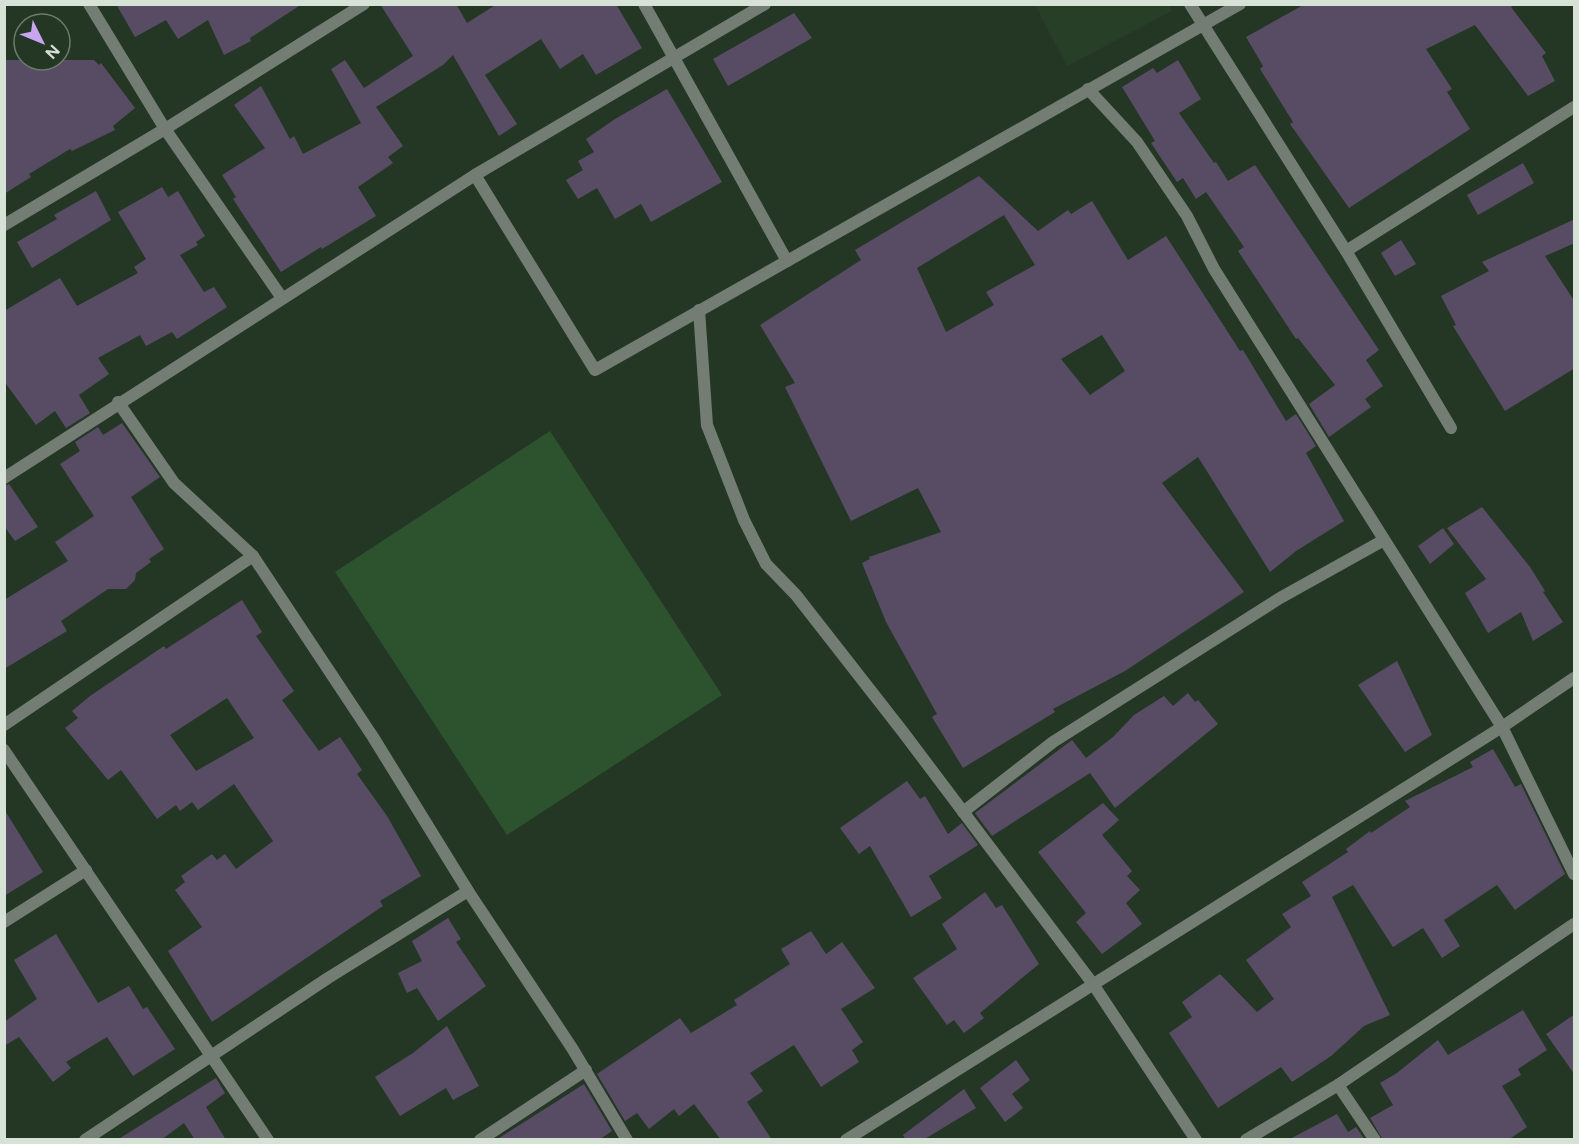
<svg xmlns="http://www.w3.org/2000/svg" width="1579" height="1144" viewBox="0 0 1579 1144" font-family="Figtree,sans-serif">
<style>
.built{fill:#273f27}
.green{fill:#2c532e}
.building{fill:#574c64;fill-rule:evenodd}
.lines{fill:none;stroke-linecap:round;stroke-linejoin:round}
.street{stroke:#747d74;stroke-width:12}
</style>
<rect width="100%" height="100%" fill="#243725"/>
<path class="built" d="M1169,5L1172,11L1067,66L1035,5Z"/>
<path class="green" d="M550,431L722,695L507,835L335,572Z"/>
<g class="building">
<path d="M116,4H302L250,38L251,41L224,55L208,20L178,39L166,20L135,37Z"/>
<path d="M380,4H456L467,23L497,4H616L642,48L596,75L583,54L560,69L541,39L485,75L517,124L499,136L453,55L443,65L376,107L403,146L388,157L393,163L358,187L376,216L322,249L321,247L281,272L233,199L236,197L222,175L265,148L234,105L261,86L290,139L294,136L303,154L361,123L331,69L345,60L364,88L413,56Z"/>
<path d="M1305,4H1516L1511,7L1546,53L1542,56L1555,81L1528,96L1475,25L1426,49L1452,89L1447,92L1470,129L1349,208L1290,124L1293,122L1260,69L1263,66L1246,37Z"/>
<path d="M794,13L812,38L728,86L713,59Z"/>
<path d="M4,60H94L99,65L101,63L135,108L113,126L115,130L72,151L70,149L29,174L31,177L4,194Z"/>
<path d="M1178,60L1201,99L1179,113L1214,163L1216,162L1228,181L1255,165L1379,350L1366,360L1383,386L1365,399L1371,407L1329,437L1309,404L1335,385L1298,338L1296,339L1238,251L1244,247L1206,192L1196,199L1183,178L1177,182L1151,143L1155,141L1122,87L1153,68L1157,73Z"/>
<path d="M667,89L722,182L651,222L641,204L615,219L597,188L578,199L566,180L583,170L578,161L594,152L586,139L615,119Z"/>
<path d="M1523,163L1534,183L1478,215L1467,195Z"/>
<path d="M979,176L1038,231L1068,210L1071,214L1092,201L1128,260L1166,236L1240,351L1243,350L1286,421L1296,414L1316,446L1306,453L1344,521L1296,551L1270,572L1198,457L1162,483L1244,592L1125,671L1053,709L1055,712L963,768L932,717L937,714L886,622L862,563L870,559L869,557L941,532L918,488L851,521L785,387L795,383L760,325L861,260L855,250ZM1004,215L1035,265L986,292L994,305L946,332L917,268ZM1102,335L1125,371L1090,395L1061,359Z"/>
<path d="M162,187L168,197L178,191L205,236L196,242L198,245L180,255L204,292L214,287L227,307L177,339L172,332L146,346L140,335L98,358L109,374L79,395L90,413L66,428L55,411L36,425L4,381V311L60,278L77,306L138,273L134,267L146,259L118,212Z"/>
<path d="M96,191L111,220L32,268L17,242L57,219L54,215Z"/>
<path d="M1575,219V243L1545,256L1575,302V368L1505,411L1453,326L1456,325L1441,296L1489,271L1482,262Z"/>
<path d="M1401,240L1416,264L1395,276L1381,253Z"/>
<path d="M122,423L160,477L131,497L164,549L149,559L151,562L136,573L135,580L126,589H108L61,621L67,631L4,669V600L68,561L55,542L94,516L60,464L80,451L75,442L98,427L103,435Z"/>
<path d="M9,484L38,527L15,541L4,526V486Z"/>
<path d="M1482,507L1530,567L1545,591L1543,592L1563,622L1533,641L1521,612L1488,633L1465,593L1486,579L1447,528Z"/>
<path d="M1443,528L1454,544L1430,564L1418,546Z"/>
<path d="M242,600L262,632L256,636L294,691L282,700L319,751L340,737L362,770L357,774L387,816L421,876L380,901L383,906L212,1022L168,951L202,927L175,890L185,882L181,876L212,854L217,860L225,854L236,869L273,841L234,784L198,810L192,802L180,811L176,805L157,819L121,770L108,780L65,728L78,718L72,711L90,696L164,646L166,649ZM227,698L254,738L196,771L170,735Z"/>
<path d="M1397,661L1432,735L1405,752L1358,685Z"/>
<path d="M1188,693L1195,702L1198,700L1218,724L1115,808L1090,773L992,836L975,813L1072,740L1086,758L1113,737L1134,715L1164,696L1173,706Z"/>
<path d="M1493,749L1515,787L1521,784L1565,874L1515,910L1497,885L1444,920L1460,946L1442,958L1423,928L1393,947L1353,885L1332,897L1390,1015L1364,1026L1331,1056L1292,1082L1281,1067L1218,1108L1169,1033L1192,1017L1182,1002L1220,974L1257,1012L1274,999L1246,960L1291,927L1282,914L1311,896L1302,882L1348,852L1346,849L1370,831L1371,833L1410,807L1405,801L1473,767L1470,762Z"/>
<path d="M907,781L920,799L925,796L948,834L962,823L978,845L929,876L942,898L911,917L870,846L859,854L840,828Z"/>
<path d="M1103,803L1119,820L1102,835L1132,871L1127,876L1140,890L1126,903L1142,924L1102,954L1076,922L1086,913L1038,852Z"/>
<path d="M4,809L43,872L4,896Z"/>
<path d="M985,892L996,908L1002,905L1039,964L980,1013L984,1018L964,1033L954,1020L947,1025L913,978L957,949L942,924Z"/>
<path d="M448,918L461,939L456,942L486,986L438,1021L417,988L407,993L398,973L422,961L412,941Z"/>
<path d="M811,931L826,954L842,942L875,988L841,1009L863,1042L852,1050L859,1062L821,1087L794,1045L750,1073L763,1091L747,1102L772,1140H721L694,1104L679,1116L674,1109L649,1129L637,1113L625,1121L597,1074L680,1018L691,1033L737,1005L734,1000L790,964L781,949Z"/>
<path d="M56,934L98,1003L129,986L143,1009L147,1007L175,1049L133,1076L107,1037L66,1062L71,1068L53,1082L19,1037L4,1046V1022L37,999L14,960Z"/>
<path d="M1523,1010L1547,1050L1518,1069L1521,1075L1502,1086L1527,1127L1508,1140H1383L1370,1118L1393,1105L1380,1083L1397,1073L1438,1040L1448,1055Z"/>
<path d="M1575,1014V1075L1546,1034Z"/>
<path d="M447,1026L479,1086L453,1100L446,1088L400,1116L375,1077L413,1053Z"/>
<path d="M1016,1060L1030,1080L1012,1094L1023,1108L1005,1122L980,1088Z"/>
<path d="M216,1078L225,1093L206,1107L226,1140H195L184,1123L161,1140H117Z"/>
<path d="M584,1084L612,1131L599,1140H496Z"/>
<path d="M964,1089L976,1108L923,1140H906L903,1135Z"/>
<path d="M1337,1114L1348,1132L1356,1127L1365,1140H1288Z"/>
</g>
<g class="lines">
<g class="street">
<path d="M89,4L165,129L282,298"/>
<path d="M644,4L787,261"/>
<path d="M1190,4L1346,251L1451,428"/>
<path d="M1088,89L1137,142L1187,216L1214,269L1502,727L1574,874"/>
<path d="M475,175L595,370L1240,4"/>
<path d="M4,225L165,129L364,4"/>
<path d="M1346,251L1574,107"/>
<path d="M699,310L707,425L744,520L766,564L796,595L903,732L1093,984L1196,1140"/>
<path d="M118,402L174,483L253,556L373,737L468,891L572,1048L627,1140"/>
<path d="M4,478L475,175L765,4"/>
<path d="M4,725L253,556"/>
<path d="M4,750L268,1140"/>
<path d="M963,812L1053,742L1280,598L1384,540"/>
<path d="M4,922L86,870"/>
<path d="M1338,1085L1375,1140"/>
<path d="M85,1140L328,978L468,891"/>
<path d="M480,1140L586,1070"/>
<path d="M846,1140L1502,727L1574,678"/>
<path d="M1246,1140L1338,1085L1574,924"/>
</g>
</g>
<rect width="1579" height="1144" fill="none" stroke="#d6e2d6" stroke-width="12"/>
<g transform="translate(42 42) rotate(133)"><circle r="28" fill="#243725" stroke="#6b7b6c" stroke-width="1.5"/>
<path d="M0-4.5L10 22L0 15L-10 22Z" fill="#c8a5ee"/>
<text y="-9" font-size="16" font-weight="bold" text-anchor="middle" fill="#d6e2d6">N</text>
</g>
</svg>
